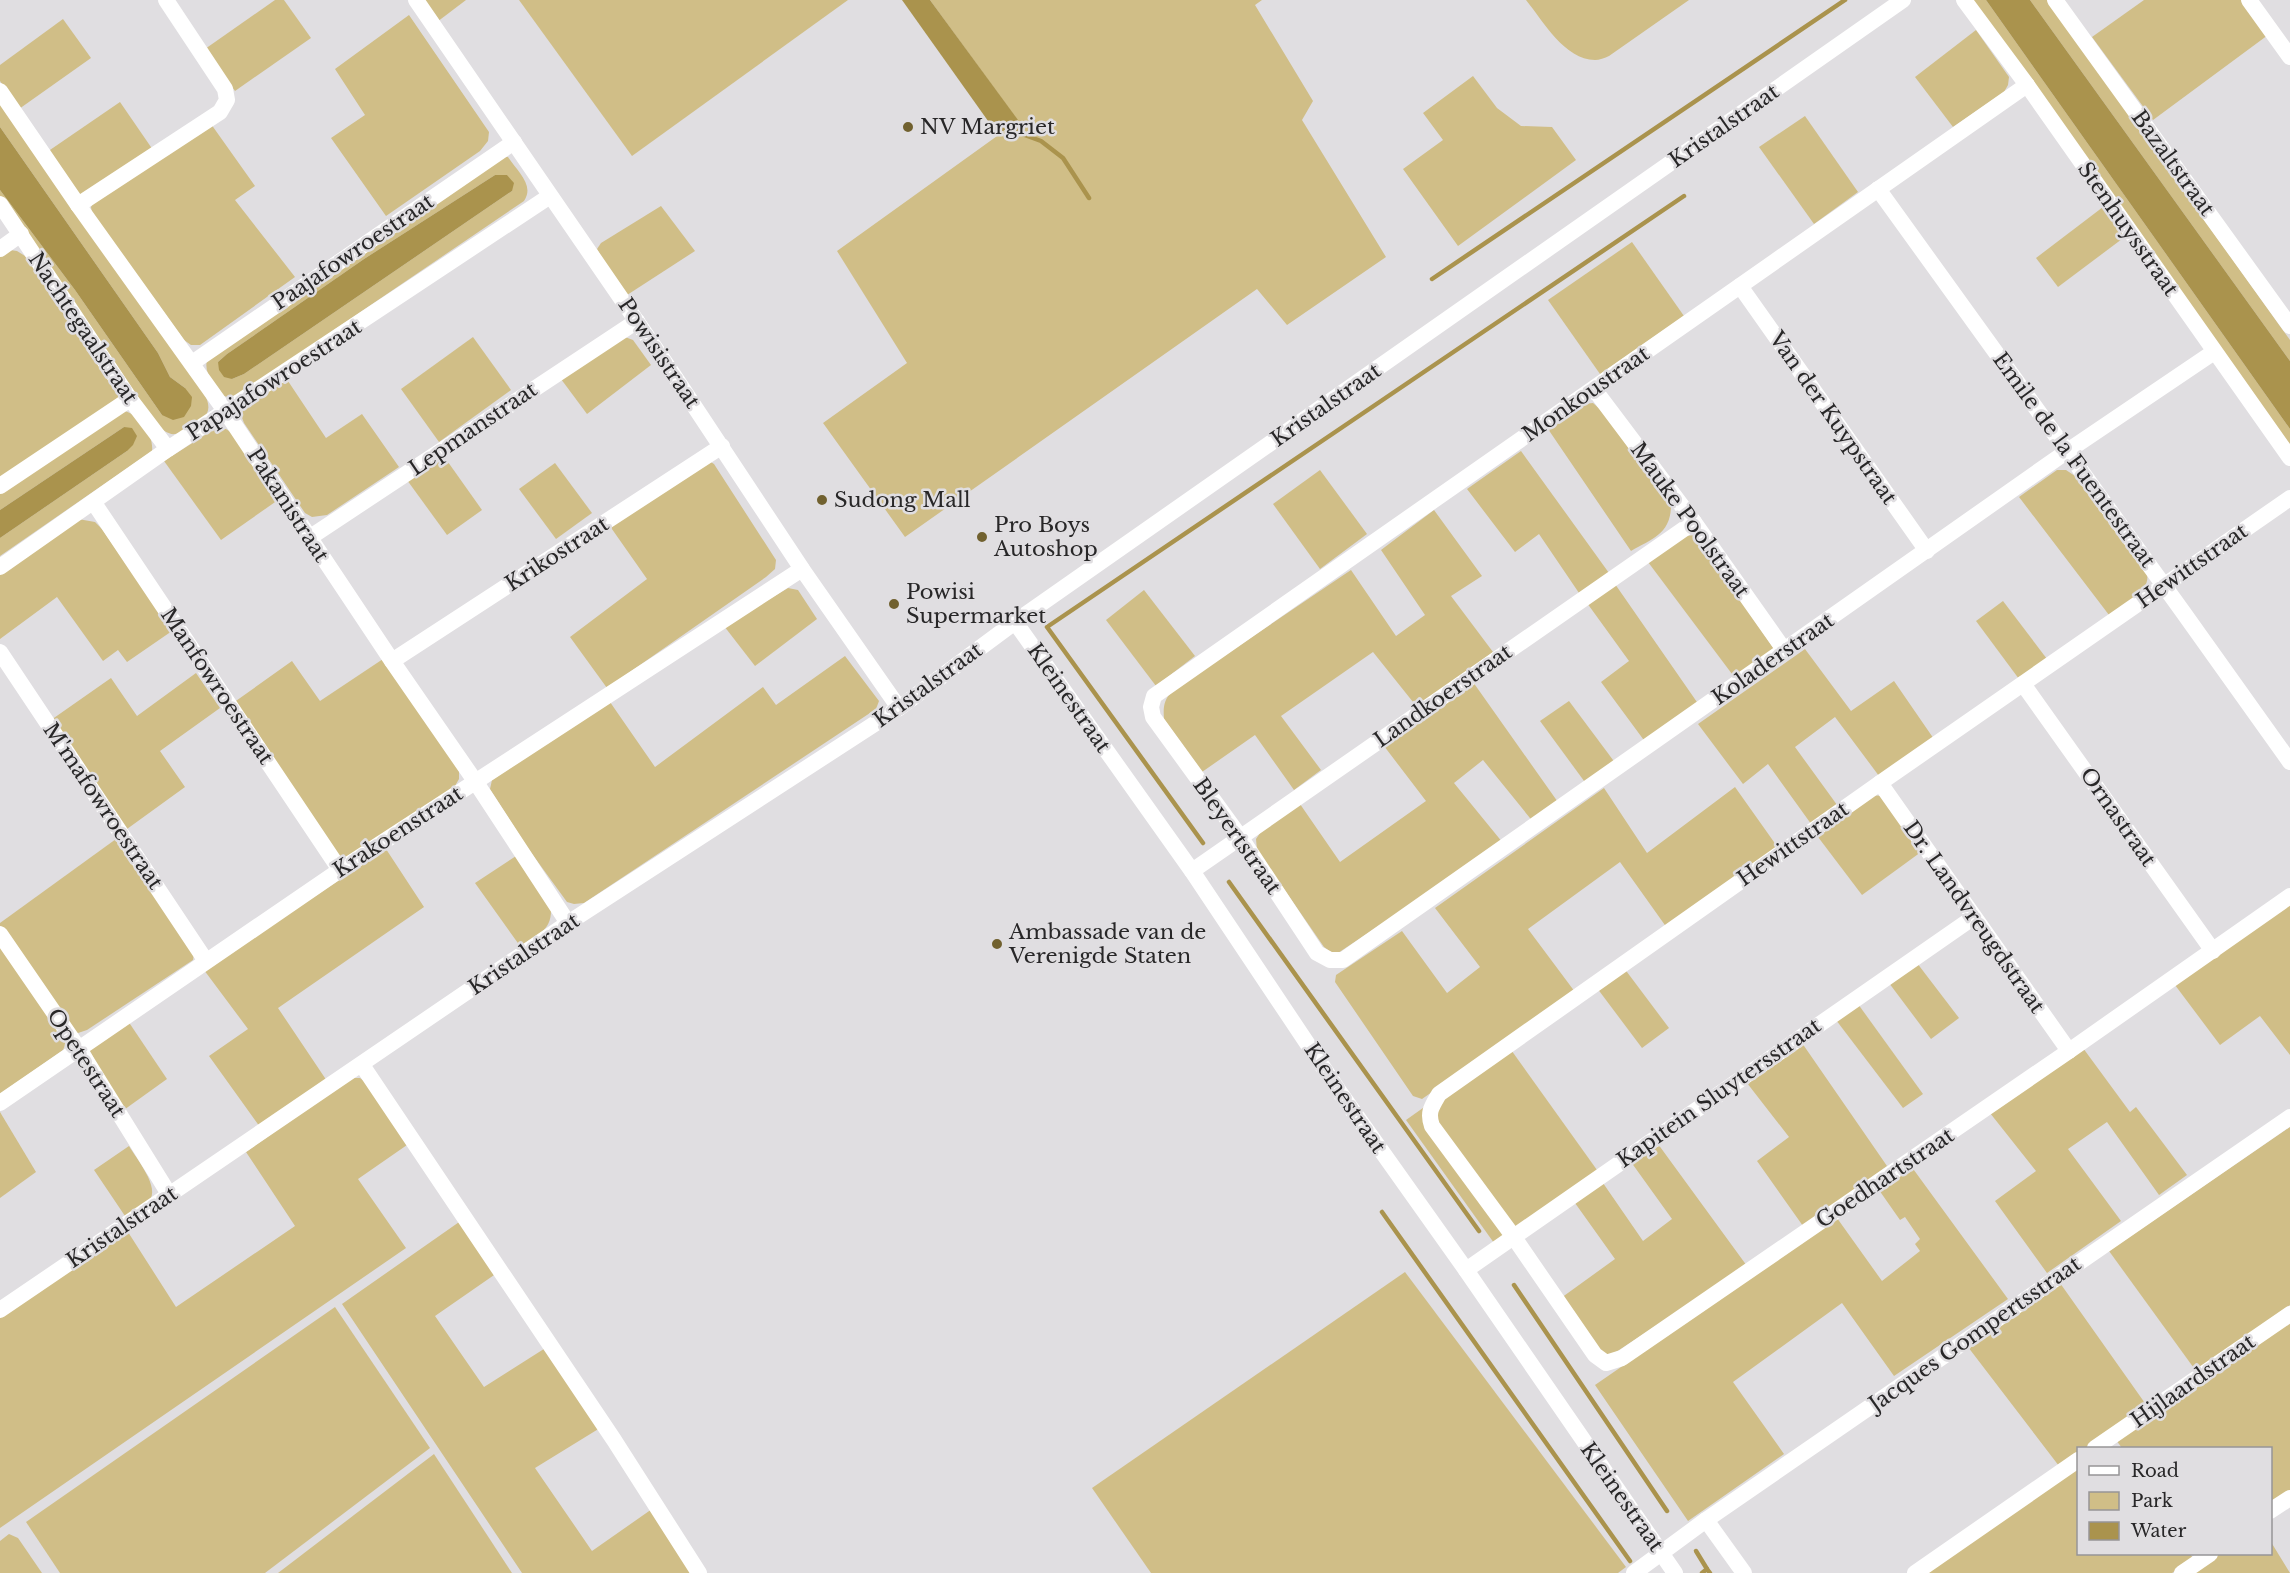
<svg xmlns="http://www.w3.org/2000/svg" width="2290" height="1573" viewBox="0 0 2290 1573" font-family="'Libre Baskerville',serif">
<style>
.green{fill:#d0be87;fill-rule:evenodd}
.water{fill:#aa934d}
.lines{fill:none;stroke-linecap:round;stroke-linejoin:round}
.stream{stroke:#aa934d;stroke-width:4.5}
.minor{stroke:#fff;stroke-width:16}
.poi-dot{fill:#71612f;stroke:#e0dee1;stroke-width:2}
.labels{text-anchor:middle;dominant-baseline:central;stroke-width:5;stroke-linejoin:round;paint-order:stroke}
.street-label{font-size:21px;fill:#282728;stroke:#e0dee1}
.poi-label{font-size:21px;fill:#282728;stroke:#e0dee1;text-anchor:start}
</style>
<rect width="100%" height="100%" fill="#e0dee1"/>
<g class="green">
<path d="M275,0H284L311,38L235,91L205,49Z"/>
<path d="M422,0H466L437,22Z"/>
<path d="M519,0H848L632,156Z"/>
<path d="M930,0H1262L1255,5L1313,101L1302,120L1386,257L1287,325L1257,289L905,537L823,423L907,363L837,251L1018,121Z"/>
<path d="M1526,0H1689L1609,56C1605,58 1599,60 1595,60C1565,60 1543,21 1526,0Z"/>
<path d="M1973,0H1986L2290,429V445Z"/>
<path d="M2030,0H2047L2290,340V361Z"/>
<path d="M2144,0H2243L2268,35L2153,120L2092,37Z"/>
<path d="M409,15L489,132L488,141L480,151L386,216L331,138L365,115L335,69Z"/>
<path d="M63,19L91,58L19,109L0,81V65Z"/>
<path d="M1976,30L2009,77L2008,85L2004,92L1953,127L1915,77Z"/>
<path d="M1473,76L1497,108L1521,126L1552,127L1576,160L1458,246L1403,169L1443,140L1423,113Z"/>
<path d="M120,102L153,150L81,196L47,152Z"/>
<path d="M0,104L205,395C214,414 204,419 188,428C185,430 180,434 175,434C169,435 163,430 158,426L0,198V190L75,290L162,415L185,388L170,377L158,353L0,127Z"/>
<path d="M1805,116L1858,192L1814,224L1759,147Z"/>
<path d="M211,124L255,186L235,200L295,277L200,345H191L184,340L92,213L91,207L94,201Z"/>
<path d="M500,156L508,157C517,171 535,185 524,201L241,393L230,397L221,396C214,384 202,371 208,358ZM495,175H507L512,191L244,374L232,379L218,362L227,354L364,259Z"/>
<path d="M661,206L695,251L624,297L597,249L601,243Z"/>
<path d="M2103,207L2126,236L2058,287L2036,258Z"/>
<path d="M1632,242L1684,316L1600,374L1548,300Z"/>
<path d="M10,250L17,251L25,256L118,393V399L0,478V254Z"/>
<path d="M473,337L511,390L439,442L401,389Z"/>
<path d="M625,337L633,340L651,365L587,414L558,375Z"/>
<path d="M286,378L326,438L362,414L399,467L327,515L312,517L305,513L244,423L241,415L244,408Z"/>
<path d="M1593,403L1603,412L1671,507C1670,534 1652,539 1631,551L1548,429L1583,404Z"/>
<path d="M125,411C140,416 154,435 152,451L0,556V538L127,451L124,427L0,510V491Z"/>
<path d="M216,428L226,429L234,434L278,500L221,540L164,461Z"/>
<path d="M1521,451L1609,573L1579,593L1539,534L1515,552L1467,489Z"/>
<path d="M443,455L482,510L447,535L407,480Z"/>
<path d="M706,459L714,464L776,560L775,569L766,577L607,688L570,637L647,579L607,522Z"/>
<path d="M555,463L592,513L556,539L519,489Z"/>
<path d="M1320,470L1367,534L1320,569L1273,504Z"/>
<path d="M2057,470H2066L2075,476L2147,572C2151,594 2126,603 2109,615L2019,497Z"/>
<path d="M1434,510L1482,576L1451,596L1493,652L1417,707L1373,652L1281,716L1321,770L1294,790L1255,735L1202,772L1164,719C1163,707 1164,700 1172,691L1351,570L1396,636L1425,615L1381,550Z"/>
<path d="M78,519L95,522L102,529L172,631L127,662L118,650L103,661L57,597L0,639V573Z"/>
<path d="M1696,535L1774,649L1735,678L1648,562L1685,536Z"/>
<path d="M1615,584L1699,705L1646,743L1601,682L1629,661L1587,603Z"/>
<path d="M788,588L798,590L817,619L755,666L724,626Z"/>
<path d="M1144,590L1195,656L1156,686L1106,620Z"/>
<path d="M2003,601L2047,659L2019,679L1976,621Z"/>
<path d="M1805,649L1851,711L1894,681L1936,742L1882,780L1835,717L1795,747L1840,809L1814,828L1768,764L1743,784L1698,724Z"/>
<path d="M845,656L879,701L876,709L584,903L574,904L567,902L527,847L490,789L492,780L610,702L655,767L763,687L776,705Z"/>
<path d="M383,659L459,771V779L455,786L348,858L339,857L233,703L292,661L320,701Z"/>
<path d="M196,673L220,708L160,751L185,787L127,829L51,720L111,678L137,716Z"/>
<path d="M1473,682L1560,805L1534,823L1483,760L1454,783L1503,843L1335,955L1324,947L1257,850L1256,839L1262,830L1300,804L1340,862L1426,801L1384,746Z"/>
<path d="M1569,701L1616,764L1587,785L1540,721Z"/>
<path d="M1735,787L1781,852L1667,928L1620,862L1528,929L1575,992L1422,1099L1413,1096L1335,982L1336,975L1402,931L1447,993L1480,967L1435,908L1604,788L1647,853Z"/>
<path d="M1869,795L1883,796L1921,852L1862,895L1815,833Z"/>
<path d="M116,839L194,954L193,960L87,1030L78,1033L71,1031L0,928V923Z"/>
<path d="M386,849L424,907L278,1008L327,1081L260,1127L209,1056L248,1029L204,970Z"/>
<path d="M516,856L551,908C552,931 537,935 520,946L475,883Z"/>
<path d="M2290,902V1055L2260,1016L2220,1045L2175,985Z"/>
<path d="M0,946L66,1043L63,1050L0,1094Z"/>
<path d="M1917,963L1959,1018L1931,1039L1889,983Z"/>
<path d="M1624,968L1669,1028L1642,1048L1597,988Z"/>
<path d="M1858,1004L1923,1094L1903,1108L1836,1020Z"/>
<path d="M128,1021L167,1079L121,1112L89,1049Z"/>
<path d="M1802,1043L1887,1166L1803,1226L1757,1161L1789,1137L1747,1083Z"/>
<path d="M1509,1047L1597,1170L1494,1243L1406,1120Z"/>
<path d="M2083,1048L2130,1112L2136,1107L2187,1175L2159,1195L2107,1122L2068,1149L2121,1221L2047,1273L1995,1201L2036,1171L1990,1113Z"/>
<path d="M351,1078H360L369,1085L407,1145L358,1179L406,1248L0,1528V1318L128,1232L176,1307L295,1226L246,1152Z"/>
<path d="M0,1112L36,1172L0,1198Z"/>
<path d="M2290,1127V1305L2196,1371L2109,1251Z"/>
<path d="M1658,1144L1747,1266L1610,1356L1601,1353L1561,1298L1615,1259L1575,1203L1603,1183L1643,1241L1672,1219L1631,1162Z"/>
<path d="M129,1146C136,1158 161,1188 149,1201C143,1207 132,1212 125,1216L94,1170Z"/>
<path d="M1911,1166L2008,1299L1894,1376L1842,1303L1733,1382L1784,1454L1688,1521L1595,1385L1837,1218L1882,1281L1920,1251L1915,1244L1920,1239L1905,1217L1900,1220L1879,1190Z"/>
<path d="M462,1220L497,1273L435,1316L484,1387L547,1347L600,1428L535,1468L592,1551L652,1509L695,1573H522L342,1304Z"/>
<path d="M1405,1272L1626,1567L1618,1573H1151L1092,1488Z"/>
<path d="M2060,1283L2147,1406L2085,1448H2078V1453L2059,1466L1968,1347Z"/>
<path d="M335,1307L430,1448L265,1573H60L26,1522Z"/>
<path d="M2290,1320V1490L2271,1503L2270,1448H2122L2116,1440Z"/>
<path d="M434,1454L512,1573H278Z"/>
<path d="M2075,1467L2078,1472V1554H2190L2193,1558L2172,1573H1925Z"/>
<path d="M9,1534L18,1538L42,1573H0V1541Z"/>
<path d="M2271,1542L2290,1573H2192L2220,1554H2270Z"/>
</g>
<g class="water">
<path d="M902,0H930L1018,120L998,135Z"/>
<path d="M1986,0H2030L2290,361V429Z"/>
<path d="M0,127L158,353L170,377L185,388L192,397L191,406L184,417L173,420L162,415L75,290L0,190Z"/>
<path d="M495,175H507L514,183L512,191L244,374L232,379L224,377L219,370L218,362L227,354L364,259Z"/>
<path d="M124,427L132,428L137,436L133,445L127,451L0,538V510Z"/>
</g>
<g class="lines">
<g class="stream">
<path d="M1004,124L1022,134L1041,141L1063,158L1089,198"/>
<path d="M1432,279L1845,0"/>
<path d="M1203,843L1047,627L1684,196"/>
<path d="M1229,882L1479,1231"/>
<path d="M1382,1212L1630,1561"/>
<path d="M1514,1285L1667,1511"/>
<path d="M1696,1551L1707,1569"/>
<path d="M1702,1573L1707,1569L1710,1573"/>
</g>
<g class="minor">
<path d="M416,0L671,371L802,569L899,708"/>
<path d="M1964,0L2027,85L2290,458"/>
<path d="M2055,0L2290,326"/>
<path d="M2249,0L2290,57"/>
<path d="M2027,85L1154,696L1151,707L1153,717L1241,838L1317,953L1330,960H1343L2066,452L2214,352"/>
<path d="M0,91L78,205L226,412L392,661L475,781L568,923"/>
<path d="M1878,189C2015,380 2154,570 2290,762"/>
<path d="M0,204L130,399L168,449"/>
<path d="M78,205L220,112L227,100L225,89L166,0"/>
<path d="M0,249L21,234"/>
<path d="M1740,286L1927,551"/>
<path d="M192,363L514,142"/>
<path d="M1594,389L1694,522L1785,651"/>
<path d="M0,486L130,399"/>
<path d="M2290,498L1880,783L1439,1094C1432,1106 1427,1112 1432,1126L1513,1236L1595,1355L1606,1363L1622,1358L2069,1051L2290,896"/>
<path d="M94,503L340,870"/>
<path d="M309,538L637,321"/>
<path d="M0,567L168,449L550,196"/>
<path d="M1015,622L1192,871L1341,1094L1466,1270L1675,1573"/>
<path d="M0,652L206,961"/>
<path d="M392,661L722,446"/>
<path d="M2023,684L2213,951"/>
<path d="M1880,783L2069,1051"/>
<path d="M1192,871L1694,522"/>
<path d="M0,934L79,1049L169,1194"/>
<path d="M362,1065L614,1440L699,1573"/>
<path d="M0,1103L340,870L802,569"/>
<path d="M1466,1270L1974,917"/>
<path d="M0,1310L568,923L899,708L1015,622L1903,0"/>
<path d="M2095,1448L2290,1314"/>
<path d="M2270,1511L2290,1498"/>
<path d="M1706,1520L1744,1573"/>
<path d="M1634,1573L1706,1520L2290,1117"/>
<path d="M1915,1573L2078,1460"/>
<path d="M2182,1573L2210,1554"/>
</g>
</g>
<g class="poi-dot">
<circle cx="908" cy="127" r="6"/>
<circle cx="822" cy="500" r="6"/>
<circle cx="982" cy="537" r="6"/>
<circle cx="894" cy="604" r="6"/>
<circle cx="997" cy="944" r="6"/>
</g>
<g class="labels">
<g class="street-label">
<text transform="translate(1724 126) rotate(-35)">Kristalstraat</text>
<text transform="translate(2173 163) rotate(54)">Bazaltstraat</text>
<text transform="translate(2128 229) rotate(55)">Stenhuysstraat</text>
<text transform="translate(353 252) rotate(-34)">Paajafowroestraat</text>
<text transform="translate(83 328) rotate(56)">Nachtegaalstraat</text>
<text transform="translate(659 353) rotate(56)">Powisistraat</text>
<text transform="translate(274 380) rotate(-33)">Papajafowroestraat</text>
<text transform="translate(1586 394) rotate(-35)">Monkoustraat</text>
<text transform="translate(1326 405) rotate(-35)">Kristalstraat</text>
<text transform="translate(1833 418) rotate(55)">Van der Kuypstraat</text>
<text transform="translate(473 429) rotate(-34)">Lepmanstraat</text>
<text transform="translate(2074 460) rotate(54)">Emile de la Fuentestraat</text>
<text transform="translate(288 505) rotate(57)">Pakanistraat</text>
<text transform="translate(1690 520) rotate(54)">Mauke Poolstraat</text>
<text transform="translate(557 554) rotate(-33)">Krikostraat</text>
<text transform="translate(2192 566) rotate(-35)">Hewittstraat</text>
<text transform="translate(1773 659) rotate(-35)">Koladerstraat</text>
<text transform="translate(928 685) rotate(-36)">Kristalstraat</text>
<text transform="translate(217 686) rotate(56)">Manfowroestraat</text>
<text transform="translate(1443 696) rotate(-35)">Landkoerstraat</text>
<text transform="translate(1069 698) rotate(55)">Kleinestraat</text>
<text transform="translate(103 806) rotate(56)">M'mafowroestraat</text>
<text transform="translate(2118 817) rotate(55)">Ornastraat</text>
<text transform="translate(398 832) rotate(-33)">Krakoenstraat</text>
<text transform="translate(1237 836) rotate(55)">Bleyertstraat</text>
<text transform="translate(1793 844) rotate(-35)">Hewittstraat</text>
<text transform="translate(1974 917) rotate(55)">Dr. Landvreugdstraat</text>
<text transform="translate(524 954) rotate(-34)">Kristalstraat</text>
<text transform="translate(86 1063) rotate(57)">Opetestraat</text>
<text transform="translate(1719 1093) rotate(-35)">Kapitein Sluytersstraat</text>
<text transform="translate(1345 1098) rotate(56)">Kleinestraat</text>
<text transform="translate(1885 1178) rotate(-34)">Goedhartstraat</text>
<text transform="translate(122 1227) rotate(-34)">Kristalstraat</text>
<text transform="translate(1975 1334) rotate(-35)">Jacques Gompertsstraat</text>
<text transform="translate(2193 1381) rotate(-35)">Hijlaardstraat</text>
<text transform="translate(1622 1497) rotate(55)">Kleinestraat</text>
</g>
<g class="poi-label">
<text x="920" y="127">NV Margriet</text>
<text x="834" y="500">Sudong Mall</text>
<text x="994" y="525">Pro Boys<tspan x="994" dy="24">Autoshop</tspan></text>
<text x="906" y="592">Powisi<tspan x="906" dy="24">Supermarket</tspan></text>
<text x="1009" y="932">Ambassade van de<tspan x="1009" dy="24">Verenigde Staten</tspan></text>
</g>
</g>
<rect x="2077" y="1447" width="195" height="108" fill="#e0dee1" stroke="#969597" stroke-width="1.5"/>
<rect x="2089" y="1466" width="30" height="9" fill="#ffffff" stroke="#969597" stroke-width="1.5"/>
<text x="2131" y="1477" font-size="18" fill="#282728">Road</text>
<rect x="2089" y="1492" width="30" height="18" fill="#d0be87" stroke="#969597" stroke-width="1.5"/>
<text x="2131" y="1507" font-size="18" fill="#282728">Park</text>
<rect x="2089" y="1522" width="30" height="18" fill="#aa934d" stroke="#969597" stroke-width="1.5"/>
<text x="2131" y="1537" font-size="18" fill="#282728">Water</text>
</svg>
